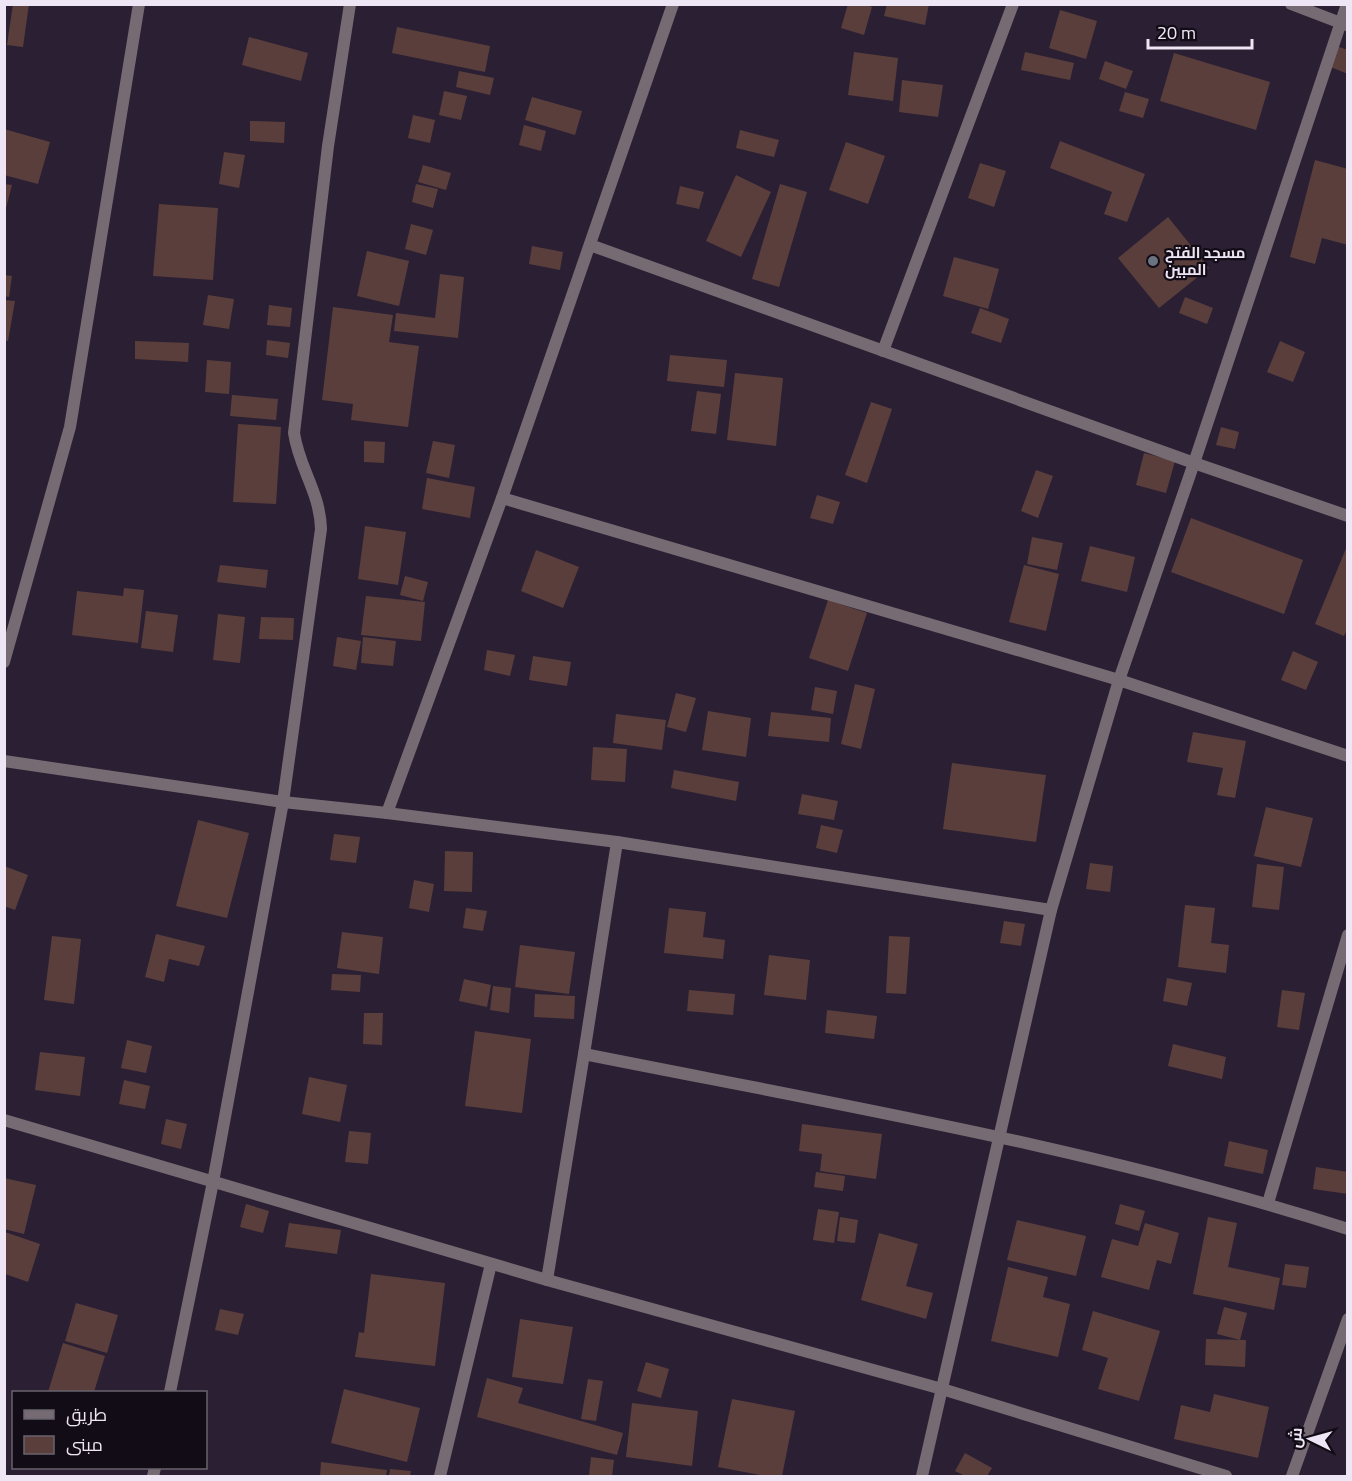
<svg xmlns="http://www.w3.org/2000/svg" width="1352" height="1481" viewBox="0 0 1352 1481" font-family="Georgia,Cairo,serif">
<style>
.building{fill:#5a3e3c}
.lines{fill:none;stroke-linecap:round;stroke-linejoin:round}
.street{stroke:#766b73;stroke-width:12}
.worship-dot{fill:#6b7280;stroke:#110c15;stroke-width:2}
.labels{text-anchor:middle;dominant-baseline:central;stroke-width:4.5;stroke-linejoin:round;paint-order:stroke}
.poi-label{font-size:15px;font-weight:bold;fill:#eee6f4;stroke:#110c15;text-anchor:start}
</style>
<rect width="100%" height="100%" fill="#2b1f33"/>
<g class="building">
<path d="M13,4H29L23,47L7,45Z"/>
<path d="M848,4H863L872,7L864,35L841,28Z"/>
<path d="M887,4H929L925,25L884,16Z"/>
<path d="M1060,10L1097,21L1086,59L1049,48Z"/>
<path d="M397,27L490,46L485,72L392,53Z"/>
<path d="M249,37L308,53L301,81L242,65Z"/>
<path d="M1336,46L1348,50V74L1328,66Z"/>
<path d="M854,52L898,58L893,101L848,95Z"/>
<path d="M1025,52L1074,63L1070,80L1021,70Z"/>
<path d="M1174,53L1270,82L1256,130L1160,101Z"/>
<path d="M1105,61L1133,71L1126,89L1099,79Z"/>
<path d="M459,71L494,78L490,95L456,87Z"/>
<path d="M902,80L943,85L938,117L899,112Z"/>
<path d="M444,91L467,96L461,120L439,115Z"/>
<path d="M1125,92L1149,99L1143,118L1119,111Z"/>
<path d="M532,97L582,111L575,135L525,120Z"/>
<path d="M413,115L435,120L430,143L408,138Z"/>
<path d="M250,121L285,122L284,143L250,141Z"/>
<path d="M524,125L546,131L541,151L519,145Z"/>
<path d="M4,129L50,142L38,184L4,175Z"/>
<path d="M740,130L779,140L774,157L736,148Z"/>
<path d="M1060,141L1145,174L1127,222L1104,214L1112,192L1050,168Z"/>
<path d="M846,142L885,156L868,204L829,190Z"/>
<path d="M224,152L245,155L239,188L219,184Z"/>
<path d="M1315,160L1348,169V245L1322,238L1315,264L1290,257Z"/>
<path d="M980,163L1006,171L994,207L968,198Z"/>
<path d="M423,165L451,173L446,190L418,182Z"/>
<path d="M736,175L771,192L741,257L706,241Z"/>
<path d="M4,184L12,185L5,212H4Z"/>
<path d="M416,184L438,189L433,208L412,202Z"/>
<path d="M780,184L807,192L779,287L752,279Z"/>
<path d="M680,186L704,192L699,209L676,204Z"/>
<path d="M159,204L218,208L213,280L153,276Z"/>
<path d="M1168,217L1209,268L1159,308L1118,258Z"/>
<path d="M411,224L433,230L426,255L405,249Z"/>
<path d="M532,246L563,252L560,270L529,264Z"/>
<path d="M367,251L409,261L399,306L357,296Z"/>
<path d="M954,257L999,269L988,309L943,296Z"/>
<path d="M440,274L464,277L458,338L394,331L396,313L435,318Z"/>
<path d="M4,275L12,276L9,297L4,296Z"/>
<path d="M208,295L234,299L229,329L203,325Z"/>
<path d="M1185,297L1213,308L1207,324L1179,313Z"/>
<path d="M4,300L15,301L8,341L4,340Z"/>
<path d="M269,305L292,308L290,327L267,325Z"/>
<path d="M333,307L393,315L389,342L419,346L408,427L351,420L353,404L322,400Z"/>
<path d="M980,308L1009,319L1001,343L971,333Z"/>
<path d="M267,340L290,343L288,358L266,355Z"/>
<path d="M135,341L189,343L188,362L135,359Z"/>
<path d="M1280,341L1305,352L1293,382L1267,372Z"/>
<path d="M670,355L727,360L724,387L667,381Z"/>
<path d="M207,360L231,362L229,394L205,392Z"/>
<path d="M735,373L783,378L776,446L727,440Z"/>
<path d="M697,391L721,394L716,434L691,431Z"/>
<path d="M232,395L278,399L276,420L230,416Z"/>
<path d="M871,402L892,409L867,483L845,475Z"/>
<path d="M238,424L281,427L276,504L233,502Z"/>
<path d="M1221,427L1239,432L1235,449L1216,445Z"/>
<path d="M364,441L385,442L384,463L364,462Z"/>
<path d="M433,441L455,445L449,478L426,473Z"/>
<path d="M1144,453L1175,461L1166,493L1136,485Z"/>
<path d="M1036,470L1053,476L1038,518L1021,511Z"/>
<path d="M427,478L475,487L470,518L422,509Z"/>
<path d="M817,495L840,502L833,524L810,518Z"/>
<path d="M1191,518L1303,560L1284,614L1171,572Z"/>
<path d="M365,526L406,532L398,585L358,579Z"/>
<path d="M1032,537L1063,543L1057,570L1027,564Z"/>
<path d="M1090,546L1135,557L1127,592L1081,581Z"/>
<path d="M1347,546L1348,628L1344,636L1315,624Z"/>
<path d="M536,550L579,567L563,608L521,591Z"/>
<path d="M220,565L268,570L266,588L217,582Z"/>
<path d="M1024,565L1059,574L1046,631L1009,622Z"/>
<path d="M405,576L428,582L423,601L400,595Z"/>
<path d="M124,588L144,590L138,643L72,635L77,591L123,596Z"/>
<path d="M366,596L425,602L421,641L361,635Z"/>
<path d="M828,600L867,613L848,671L809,658Z"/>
<path d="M146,611L178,615L173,652L141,648Z"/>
<path d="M218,614L245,617L240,663L213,660Z"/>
<path d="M261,617L294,618L293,640L259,639Z"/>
<path d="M337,637L361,641L356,670L333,666Z"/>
<path d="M363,637L396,641L393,666L361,663Z"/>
<path d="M487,650L515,655L510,676L484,670Z"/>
<path d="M1293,651L1318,662L1306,690L1281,680Z"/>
<path d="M533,656L571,662L567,686L529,680Z"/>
<path d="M855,684L875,689L861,749L841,744Z"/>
<path d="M815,687L837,691L833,714L811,710Z"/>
<path d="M676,693L696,698L686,732L667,727Z"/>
<path d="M708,711L751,718L746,757L702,750Z"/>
<path d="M771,712L831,718L829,742L768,736Z"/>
<path d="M616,714L666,720L662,750L613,743Z"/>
<path d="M1193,732L1246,741L1235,798L1217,795L1223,768L1187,762Z"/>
<path d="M593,747L627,749L625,782L591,780Z"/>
<path d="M952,763L1046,775L1036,842L943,829Z"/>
<path d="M674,770L739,782L736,801L671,788Z"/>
<path d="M802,794L838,801L834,820L798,814Z"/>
<path d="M1266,807L1313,818L1301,867L1254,856Z"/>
<path d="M198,820L249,833L227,918L176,906Z"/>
<path d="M821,825L843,830L837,853L816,848Z"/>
<path d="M334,834L360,837L356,863L330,860Z"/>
<path d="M445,851L473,852L472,892L444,891Z"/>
<path d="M1090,863L1113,866L1110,892L1086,889Z"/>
<path d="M1257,864L1284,867L1279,910L1252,907Z"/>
<path d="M4,866L28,875L15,910L4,906Z"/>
<path d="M414,880L434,884L429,912L409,908Z"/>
<path d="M1185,905L1215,908L1211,943L1229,945L1226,973L1178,967Z"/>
<path d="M466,908L487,911L483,931L463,928Z"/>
<path d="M669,908L706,912L703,937L725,940L723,959L664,953Z"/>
<path d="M1004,921L1025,924L1021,946L1000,943Z"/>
<path d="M342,932L383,937L379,974L337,968Z"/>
<path d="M156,934L205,946L199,966L169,959L164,982L145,977Z"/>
<path d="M52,936L81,939L74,1004L44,1000Z"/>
<path d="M889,936L910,937L906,994L886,993Z"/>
<path d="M520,945L575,952L569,994L515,987Z"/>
<path d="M769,955L810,960L806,1000L764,995Z"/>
<path d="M332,974L361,975L360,992L331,990Z"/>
<path d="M1167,978L1192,983L1187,1006L1163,1001Z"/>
<path d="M464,979L491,985L487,1007L459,1001Z"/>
<path d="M493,986L511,988L509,1013L490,1010Z"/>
<path d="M689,990L735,994L733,1015L687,1011Z"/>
<path d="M1282,990L1305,993L1299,1030L1277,1027Z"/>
<path d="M535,994L575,996L574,1019L534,1017Z"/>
<path d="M827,1010L877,1016L874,1039L825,1033Z"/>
<path d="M364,1013H383L382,1045L363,1044Z"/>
<path d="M475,1031L531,1039L522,1113L465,1106Z"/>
<path d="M127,1040L152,1046L146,1073L121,1068Z"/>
<path d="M1173,1044L1226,1057L1222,1079L1168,1066Z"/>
<path d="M40,1052L85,1057L80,1096L35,1090Z"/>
<path d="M309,1077L347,1085L340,1122L302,1114Z"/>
<path d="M124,1080L150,1086L145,1109L119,1104Z"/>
<path d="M166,1119L187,1124L181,1149L161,1144Z"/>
<path d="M802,1124L882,1134L876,1179L820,1171L822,1154L799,1151Z"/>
<path d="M349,1131L371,1133L368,1164L345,1162Z"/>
<path d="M1229,1141L1268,1150L1263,1174L1224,1166Z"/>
<path d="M1316,1167L1348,1172V1194L1313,1189Z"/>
<path d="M816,1172L845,1176L843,1191L814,1187Z"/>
<path d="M4,1178L36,1185L24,1234L4,1229Z"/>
<path d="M246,1204L269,1211L263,1233L240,1227Z"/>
<path d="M1120,1204L1145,1211L1139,1231L1115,1224Z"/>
<path d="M818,1209L839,1212L834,1243L813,1240Z"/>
<path d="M840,1217L858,1220L855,1243L837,1241Z"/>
<path d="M1208,1217L1237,1223L1228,1267L1280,1278L1274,1310L1193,1294Z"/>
<path d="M1017,1220L1086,1236L1076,1276L1007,1260Z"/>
<path d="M289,1223L341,1230L337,1254L285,1247Z"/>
<path d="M1145,1223L1179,1233L1171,1264L1157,1260L1149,1290L1101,1277L1112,1239L1138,1246Z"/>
<path d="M5,1232L40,1244L28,1282L5,1274Z"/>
<path d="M879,1233L918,1244L906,1286L933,1293L926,1319L861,1300Z"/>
<path d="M1285,1264L1309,1267L1306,1288L1282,1285Z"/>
<path d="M1008,1267L1048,1277L1043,1297L1070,1304L1058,1357L991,1341Z"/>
<path d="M371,1274L445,1283L435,1366L355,1357L359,1332L364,1333Z"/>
<path d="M76,1303L118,1315L107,1353L65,1341Z"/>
<path d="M1224,1307L1247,1313L1240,1340L1217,1334Z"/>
<path d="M220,1309L244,1314L238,1335L215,1330Z"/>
<path d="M1093,1311L1160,1331L1139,1401L1098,1389L1108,1358L1082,1350Z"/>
<path d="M520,1319L573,1327L563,1384L512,1377Z"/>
<path d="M1206,1339L1246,1340L1245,1367L1205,1365Z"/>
<path d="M63,1343L105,1356L94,1392H48Z"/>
<path d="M646,1362L669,1369L661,1398L637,1391Z"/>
<path d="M487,1378L523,1388L518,1403L623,1433L617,1455L477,1417Z"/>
<path d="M588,1379L603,1381L596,1421L581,1419Z"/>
<path d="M344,1389L420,1408L407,1462L331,1443Z"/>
<path d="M1214,1394L1269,1407L1258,1458L1174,1439L1181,1405L1210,1412Z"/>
<path d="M732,1399L795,1411L782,1476H765L718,1467Z"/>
<path d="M632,1403L698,1411L692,1466L626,1457Z"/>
<path d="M965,1453L992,1468L987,1476H965L955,1471Z"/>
<path d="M591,1457L614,1460L612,1476H589Z"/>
<path d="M321,1462L387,1470L386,1476H320Z"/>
<path d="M390,1469L411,1471L410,1476H389Z"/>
</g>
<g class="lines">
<g class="street">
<path d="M1291,4L1346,25"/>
<path d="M590,245L1194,463L1348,516"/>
<path d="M883,351L1013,4"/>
<path d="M502,498L1119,680L1348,756"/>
<path d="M4,662L70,427L139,4"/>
<path d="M4,761L283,802L387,813L617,842L1051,910"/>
<path d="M387,813L502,498L673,4"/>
<path d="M584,1054C840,1105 1099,1149 1348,1229"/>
<path d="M4,1120L547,1280L942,1389L1226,1476"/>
<path d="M1268,1203L1348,935"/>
<path d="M547,1280L584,1054L617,842"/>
<path d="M170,1392L213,1182L283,802L321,529C320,492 299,468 294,433L328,146L350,4"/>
<path d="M153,1476L155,1468"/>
<path d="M440,1476L491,1264"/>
<path d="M922,1476L1051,910L1119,680L1194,463L1347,4"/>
<path d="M1292,1476L1348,1319"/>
</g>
</g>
<circle class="worship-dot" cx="1153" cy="261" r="6"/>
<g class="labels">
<g class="poi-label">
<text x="1165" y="252">مسجد الفتح<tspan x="1165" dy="17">المبين</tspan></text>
</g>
</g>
<rect width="1352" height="1481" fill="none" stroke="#eee6f4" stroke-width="12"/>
<rect x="12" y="1391" width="195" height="78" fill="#110c15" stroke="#69636e" stroke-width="1.5"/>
<rect x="24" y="1410" width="30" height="9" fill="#766b73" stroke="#69636e" stroke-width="1.5"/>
<text x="66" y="1421" font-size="18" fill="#eee6f4">طريق</text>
<rect x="24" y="1436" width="30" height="18" fill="#5a3e3c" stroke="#69636e" stroke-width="1.5"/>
<text x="66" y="1451" font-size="18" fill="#eee6f4">مبنى</text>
<g transform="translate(1310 1439) rotate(275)" stroke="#110c15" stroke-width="4.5" paint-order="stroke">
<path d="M0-4.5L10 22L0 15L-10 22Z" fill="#eee6f4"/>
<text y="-9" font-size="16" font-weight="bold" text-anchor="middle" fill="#eee6f4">ش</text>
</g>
<path d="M1148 39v9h104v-9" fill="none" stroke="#eee6f4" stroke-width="3"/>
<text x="1157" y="39" font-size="18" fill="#eee6f4" stroke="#110c15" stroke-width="4.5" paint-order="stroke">20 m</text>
</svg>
